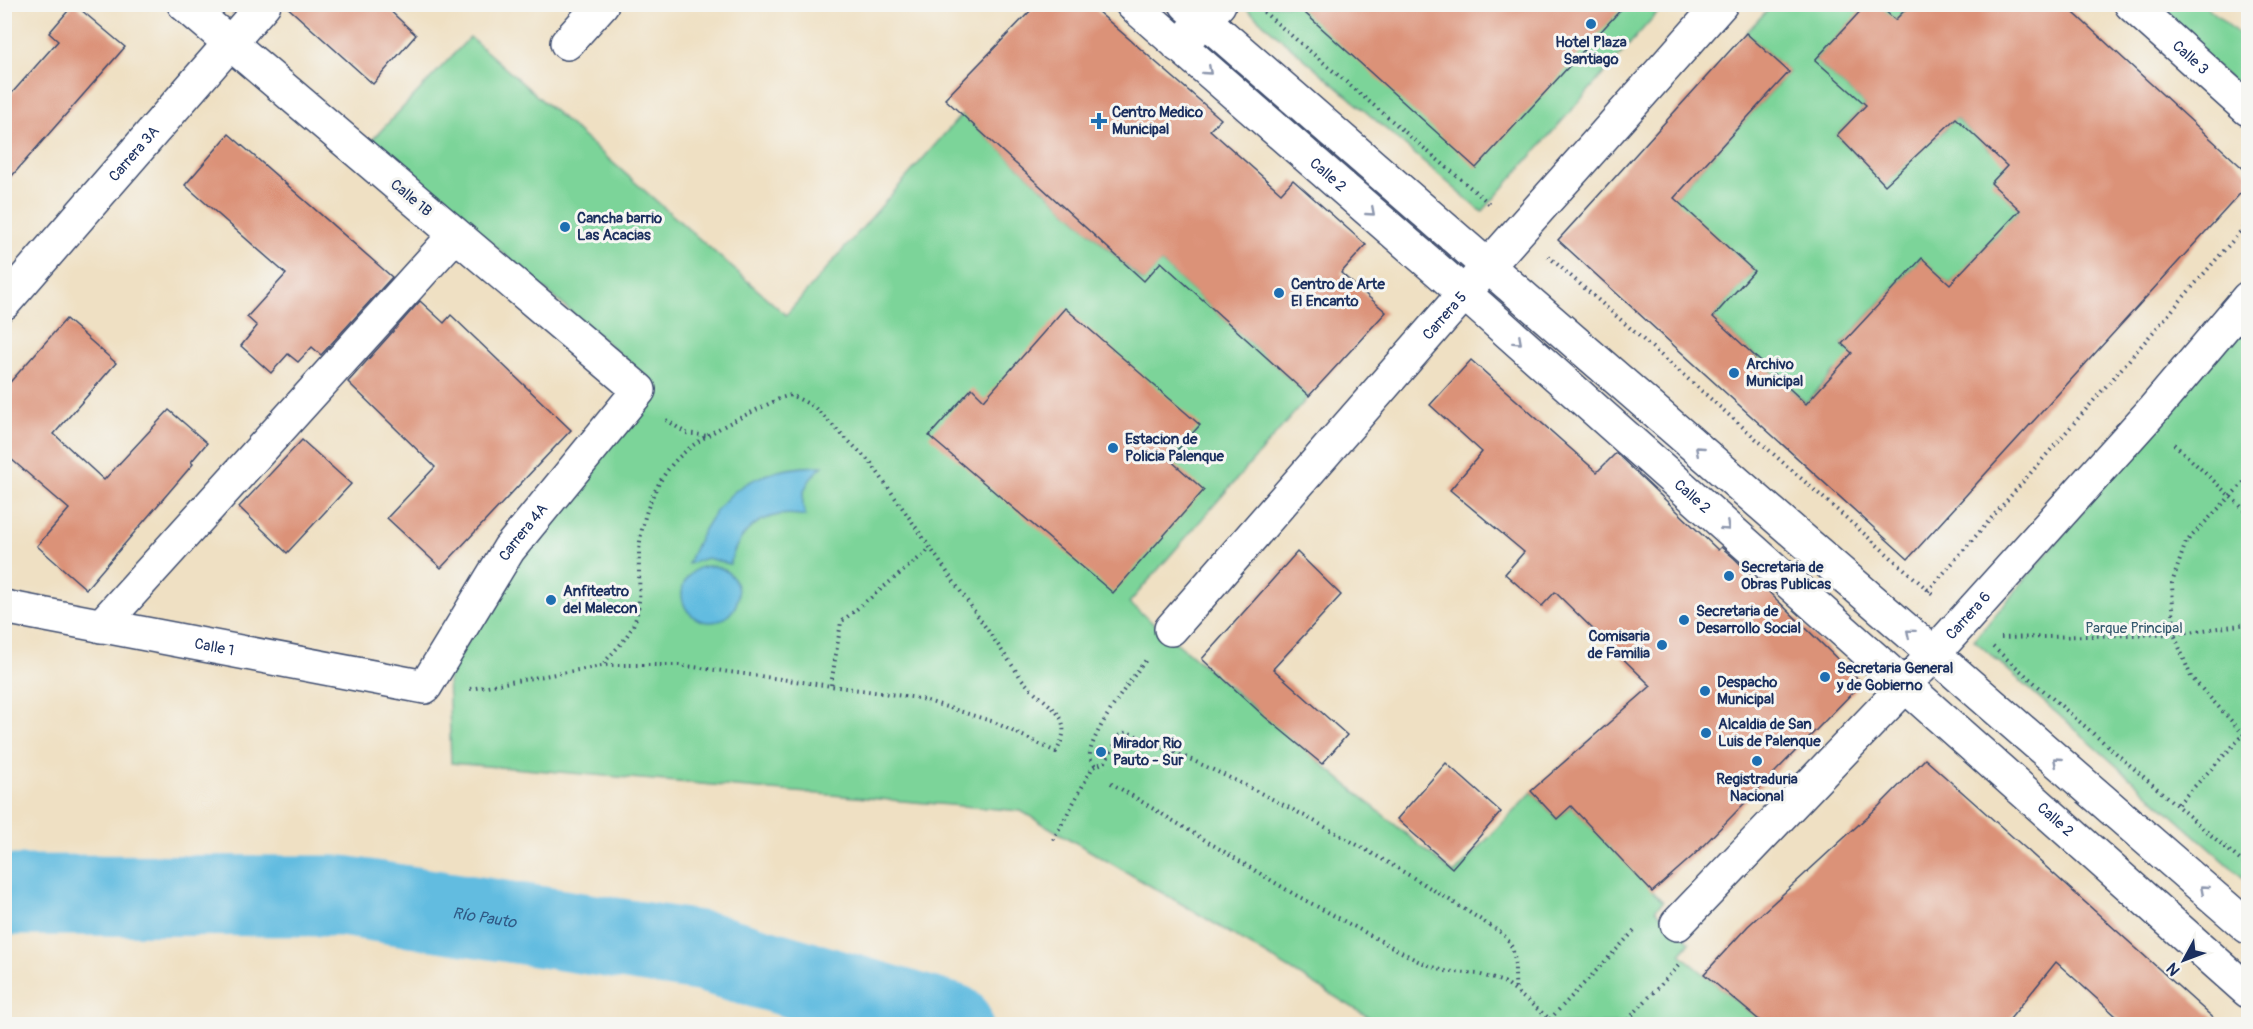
<svg xmlns="http://www.w3.org/2000/svg" width="2253" height="1029" viewBox="0 0 2253 1029" font-family="Pangolin,sans-serif">
<style>
.green{fill:#7bd499;stroke:#4b827c;stroke-width:1.5}
.water{fill:#62bce0;stroke:#3e769f;stroke-width:1.5}
.lines{fill:none;stroke-linecap:round;stroke-linejoin:round}
.river{stroke:#62bce0;stroke-width:81}
.building{fill:#db9278}
.minor-casing{stroke:#3b4a6d;stroke-width:36}
.tertiary-casing{stroke:#3b4a6d;stroke-width:36}
.path{stroke:#3b4a6d;stroke-width:4;stroke-dasharray:1.5 4.5;stroke-linecap:butt}
.minor{stroke:#fff;stroke-width:33}
.tertiary{stroke:#fff;stroke-width:33}
.oneway{stroke:#8d97ae}
.poi-dot{fill:#1f6fb2;stroke:#f6f6f2;stroke-width:2}
.labels{text-anchor:middle;dominant-baseline:central;stroke-width:6;stroke-linejoin:round;paint-order:stroke}
.poi-label{font-size:15px;font-weight:bold;fill:#1b2f5e;stroke:#f6f6f2;text-anchor:start}
.street-label{font-size:15px;fill:#1b2f5e;stroke:#f6f6f2}
.park-label{font-size:15px;fill:#33586d;stroke:#f6f6f2}
.water-label{font-size:16px;font-style:italic;fill:#305985;stroke:#f6f6f2}
</style>
<rect width="100%" height="100%" fill="#f6f6f2"/>
<filter id="ink" filterUnits="userSpaceOnUse"><feTurbulence type="fractalNoise" baseFrequency=".0167" numOctaves="2"/><feDisplacementMap in="SourceGraphic" scale="12" xChannelSelector="R" yChannelSelector="G"/><feConvolveMatrix kernelMatrix="1 2 1 2 8 2 1 2 1" color-interpolation-filters="sRGB"/></filter>
<filter id="wash" filterUnits="userSpaceOnUse"><feTurbulence type="fractalNoise" baseFrequency=".008" numOctaves="4" result="noise"/><feDisplacementMap in="SourceGraphic" scale="24" xChannelSelector="R" yChannelSelector="G"/><feGaussianBlur stdDeviation="1.35" result="paint"/><feColorMatrix in="noise" values="0 0 0 0 0 0 0 0 0 0 0 0 0 0 0 0 0 1.4 0 .05"/><feComposite in="paint" operator="in"/></filter>
<g filter="url(#wash)">
<rect width="100%" height="100%" fill="#efe0c3"/>
<g class="green">
<path d="M1242,5H1664L1482,212Z"/>
<path d="M1772,5H1867L1815,60L1866,105L1837,135L1885,185L1917,153L1901,104L1936,139L1956,118L1990,150L2016,156L1992,183L2020,210L1950,284L1921,258L1842,344L1938,428L1880,412L1835,371L1806,403L1713,317L1754,271L1690,214L1663,210L1789,72L1746,33Z"/>
<path d="M1878,5H1911L1895,20Z"/>
<path d="M2148,5H2205L2248,42V95Z"/>
<path d="M470,37L786,315L962,114L1143,281L1161,262L1309,396L1129,603L1454,874L1532,792L1557,819L1571,806L1663,902L1655,910L1690,942L1680,954L1764,1024H1380L1192,910L1021,811L451,763L448,674L523,546L657,386L372,140Z"/>
<path d="M2248,315V882L1974,640Z"/>
</g>
<g class="water">
<path d="M823,466C807,480 797,495 806,516C768,508 739,527 730,564L707,558L688,564C715,495 747,467 823,466Z"/>
<circle cx="710" cy="594" r="28"/>
</g>
<g class="lines">
<path class="river" id="s1" d="M4,895L342,896L705,952L952,1024"/>
</g>
<g id="blocks">
<g class="building">
<path d="M74,4L125,47L4,185V102L58,41L49,33Z"/>
<path d="M284,4H383L416,35L373,84Z"/>
<path d="M1037,4H1089L1221,119L1210,130L1281,193L1293,180L1366,245L1341,273L1386,312L1309,396L1161,262L1144,281L945,99Z"/>
<path d="M1295,4H1626L1476,168Z"/>
<path d="M1867,4H1878L1895,20L1911,4H2064L2248,173V185L1908,559L1558,240L1746,33L1789,72L1674,198L1754,271L1713,317L1806,404L1852,353L1842,344L1922,258L1950,284L2020,210L1991,183L2007,166L1956,118L1885,185L1837,135L1866,105L1815,60Z"/>
<path d="M229,134L392,277L321,355L312,347L298,362L288,354L271,373L241,346L257,326L247,317L286,274L185,185Z"/>
<path d="M420,301L444,323L451,315L571,430L441,568L387,518L435,467L348,382Z"/>
<path d="M1065,308L1200,425L1169,459L1204,490L1113,593L929,436L972,388L984,400Z"/>
<path d="M66,319L116,363L54,434L104,480L169,410L207,443L191,462L193,464L86,589L37,546L69,509L4,453V389Z"/>
<path d="M1471,360L1597,472L1616,453L1718,550L1721,547L1734,558L1862,683L1694,855L1652,892L1571,806L1557,819L1531,791L1651,686L1555,592L1542,606L1505,574L1524,552L1450,490L1482,452L1430,405Z"/>
<path d="M302,440L351,484L287,553L239,507Z"/>
<path d="M1297,552L1341,595L1273,669L1347,735L1322,764L1265,717L1202,659Z"/>
<path d="M1925,759L2024,847L2220,1024H2125L2056,962L2006,1024H1764L1704,974L1748,926L1879,806Z"/>
<path d="M1446,763L1501,812L1452,868L1397,819Z"/>
</g>
</g>
</g>
<g filter="url(#ink)">
<use href="#blocks" fill-opacity="0" stroke="#3b4a6d" stroke-width="1.5"/>
<g class="lines">
<defs>
<g id="minor">
<path id="s2" d="M2131,4L2248,109"/>
<path d="M567,43L602,4"/>
<path d="M1179,46L1219,4"/>
<path id="s3" d="M4,303L264,4"/>
<path id="s4" d="M4,607L425,687L509,549L639,390L184,4"/>
<path d="M101,626L455,235"/>
<path id="s5" d="M1171,629L1487,267L1721,4"/>
<path d="M1677,924L1905,686"/>
</g>
<g id="tertiary">
<path id="s6" d="M1132,4L1481,308L2248,991"/>
<path d="M1186,4L2248,927"/>
<path id="s7" d="M1920,669L2154,409L2248,298"/>
</g>
</defs>
<use href="#minor" class="minor-casing"/>
<use href="#tertiary" class="tertiary-casing"/>
<g class="path">
<path d="M1259,8L1491,205"/>
<path d="M1548,256L1935,596"/>
<path d="M666,420L686,433L708,436"/>
<path d="M2174,444L2248,513"/>
<path d="M2248,478L2186,542L2172,583L2174,634L2191,677L2248,739"/>
<path d="M1928,591L2248,223"/>
<path d="M2001,638L2174,634L2248,624"/>
<path d="M1993,647L2248,867"/>
<path d="M831,685L841,622L930,549"/>
<path d="M470,689L584,669L607,665H679L918,698L994,722L1056,752C1079,713 1043,706 1021,678L871,463L813,406L791,395L781,398C747,415 706,431 678,458C654,482 640,521 639,554C638,576 642,597 636,618C630,637 613,652 601,666"/>
<path d="M1095,765C1093,762 1091,760 1090,757C1087,739 1133,676 1146,660"/>
<path d="M1111,783L1292,893L1418,961L1444,971L1478,974L1504,982L1556,1024"/>
<path d="M2178,804L2248,730"/>
<path d="M1053,840L1093,767L1105,762L1120,735L1127,732C1259,786 1381,855 1500,932C1520,947 1513,969 1516,991"/>
<path d="M1550,1019L1636,929"/>
<path d="M1624,1024L1680,964"/>
</g>
<use href="#minor" class="minor"/>
<use href="#tertiary" class="tertiary"/>
</g>
<defs><path id="oneway-chevron" d="M-2-3.5L2.5 0L-2 3.5" fill="none" stroke-width="1.6" stroke-linecap="round" stroke-linejoin="round" transform="scale(1.5)"/></defs>
<g class="oneway">
<use href="#oneway-chevron" transform="translate(1208 71) rotate(41)"/>
<use href="#oneway-chevron" transform="translate(1371 212) rotate(41)"/>
<use href="#oneway-chevron" transform="translate(1518 341) rotate(42)"/>
<use href="#oneway-chevron" transform="translate(1699 450) rotate(-139)"/>
<use href="#oneway-chevron" transform="translate(1726 527) rotate(42)"/>
<use href="#oneway-chevron" transform="translate(1910 633) rotate(-140)"/>
<use href="#oneway-chevron" transform="translate(2057 761) rotate(-139)"/>
<use href="#oneway-chevron" transform="translate(2204 889) rotate(-139)"/>
</g>
</g>
<g class="poi-dot">
<circle cx="1591" cy="24" r="6"/>
<path d="M1096 112h6v6h6v6h-6v6h-6v-6h-6v-6h6z"/>
<circle cx="565" cy="227" r="6"/>
<circle cx="1279" cy="293" r="6"/>
<circle cx="1734" cy="373" r="6"/>
<circle cx="1113" cy="448" r="6"/>
<circle cx="1729" cy="576" r="6"/>
<circle cx="551" cy="600" r="6"/>
<circle cx="1684" cy="620" r="6"/>
<circle cx="1662" cy="645" r="6"/>
<circle cx="1825" cy="677" r="6"/>
<circle cx="1705" cy="691" r="6"/>
<circle cx="1706" cy="733" r="6"/>
<circle cx="1101" cy="752" r="6"/>
<circle cx="1757" cy="761" r="6"/>
</g>
<g class="labels">
<g class="poi-label">
<text x="1591" y="42" text-anchor="middle">Hotel Plaza<tspan x="1591" dy="17">Santiago</tspan></text>
<text x="1112" y="112">Centro Medico<tspan x="1112" dy="17">Municipal</tspan></text>
<text x="577" y="218">Cancha barrio<tspan x="577" dy="17">Las Acacias</tspan></text>
<text x="1291" y="284">Centro de Arte<tspan x="1291" dy="17">El Encanto</tspan></text>
<text x="1746" y="364">Archivo<tspan x="1746" dy="17">Municipal</tspan></text>
<text x="1125" y="439">Estacion de<tspan x="1125" dy="17">Policia Palenque</tspan></text>
<text x="1741" y="567">Secretaria de<tspan x="1741" dy="17">Obras Publicas</tspan></text>
<text x="563" y="591">Anfiteatro<tspan x="563" dy="17">del Malecon</tspan></text>
<text x="1696" y="611">Secretaria de<tspan x="1696" dy="17">Desarrollo Social</tspan></text>
<text x="1650" y="636" text-anchor="end">Comisaria<tspan x="1650" dy="17">de Familia</tspan></text>
<text x="1837" y="668">Secretaria General<tspan x="1837" dy="17">y de Gobierno</tspan></text>
<text x="1717" y="682">Despacho<tspan x="1717" dy="17">Municipal</tspan></text>
<text x="1718" y="724">Alcaldia de San<tspan x="1718" dy="17">Luis de Palenque</tspan></text>
<text x="1113" y="743">Mirador Rio<tspan x="1113" dy="17">Pauto - Sur</tspan></text>
<text x="1757" y="779" text-anchor="middle">Registraduria<tspan x="1757" dy="17">Nacional</tspan></text>
</g>
<g class="street-label">
<text stroke="none"><textPath href="#s2" startOffset="80">Calle 3</textPath></text>
<text stroke="none"><textPath href="#s3" startOffset="198">Carrera 3A</textPath></text>
<text stroke="none"><textPath href="#s6" startOffset="260">Calle 2</textPath></text>
<text transform="translate(411 198) rotate(40)">Calle 1B</text>
<text stroke="none"><textPath href="#s5" startOffset="416">Carrera 5</textPath></text>
<text stroke="none"><textPath href="#s6" startOffset="746">Calle 2</textPath></text>
<text stroke="none"><textPath href="#s4" startOffset="612">Carrera 4A</textPath></text>
<text stroke="none"><textPath href="#s7" startOffset="72">Carrera 6</textPath></text>
<text stroke="none"><textPath href="#s4" startOffset="214">Calle 1</textPath></text>
<text stroke="none"><textPath href="#s6" startOffset="1232">Calle 2</textPath></text>
</g>
<g class="park-label">
<text x="2134" y="628">Parque Principal</text>
</g>
<g class="water-label">
<text stroke="none"><textPath href="#s1" startOffset="482">Río Pauto</textPath></text>
</g>
</g>
<rect width="2253" height="1029" fill="none" stroke="#f6f6f2" stroke-width="24"/>
<g transform="translate(2184 960) rotate(229)" stroke="#f6f6f2" stroke-width="4.5" paint-order="stroke">
<path d="M0-4.5L10 22L0 15L-10 22Z" fill="#1b2f5e"/>
<text y="-9" font-size="16" font-weight="bold" text-anchor="middle" fill="#1b2f5e">N</text>
</g>
</svg>
